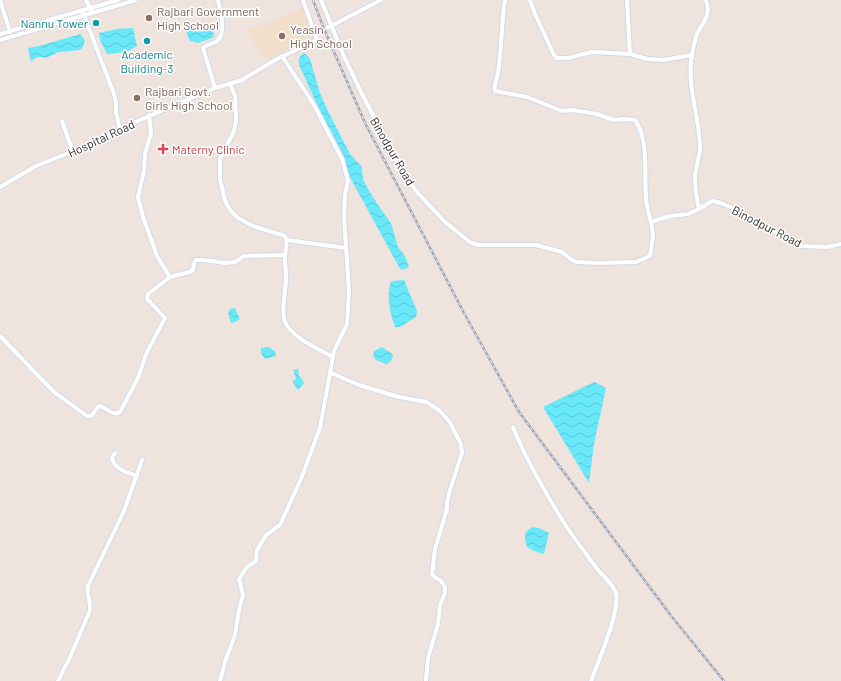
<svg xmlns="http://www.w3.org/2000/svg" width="841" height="681" viewBox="0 0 841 681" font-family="Barlow,sans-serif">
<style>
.education{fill:#f1dfcb}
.water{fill:url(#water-waves)}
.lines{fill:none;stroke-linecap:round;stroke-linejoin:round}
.minor-casing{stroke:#d2d9e6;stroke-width:6}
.minor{stroke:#fff;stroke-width:4}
.rail-casing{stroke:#9fa6b8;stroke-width:2.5}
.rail{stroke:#fff;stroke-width:1;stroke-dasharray:3;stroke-linecap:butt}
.education-dot{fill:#8d6e63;stroke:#fff;stroke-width:1.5}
.culture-dot{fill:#0f9aa8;stroke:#fff;stroke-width:1.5}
.health-dot{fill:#e0444e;stroke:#fff;stroke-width:1.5}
.labels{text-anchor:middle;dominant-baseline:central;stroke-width:3;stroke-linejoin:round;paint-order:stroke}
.education-label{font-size:12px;fill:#785e54;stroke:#fff;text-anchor:start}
.culture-label{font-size:12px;fill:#0d838f;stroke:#fff;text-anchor:end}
.street-label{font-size:12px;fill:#2c2c2c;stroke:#fff}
.health-label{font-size:12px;fill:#be3a42;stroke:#fff;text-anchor:start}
</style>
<defs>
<pattern id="water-waves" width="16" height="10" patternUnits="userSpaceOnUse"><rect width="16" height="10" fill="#68e8f9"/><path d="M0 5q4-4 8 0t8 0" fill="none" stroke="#5ac7d6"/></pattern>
</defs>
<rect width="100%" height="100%" fill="#efe4dd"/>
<path class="education" d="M304,8L316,40L268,63L246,31Z"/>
<g class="water">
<path d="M208,24L212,26L214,37L198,43L190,41L186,31C192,25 200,25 208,24Z"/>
<path d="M133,28L137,46L126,52L107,54L100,40L99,33L117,29Z"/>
<path d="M80,34L85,40L83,47L80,50L59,52L46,58C39,56 36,57 31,62L28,48L39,46Z"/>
<path d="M304,53L307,55L310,59L320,93L328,111L350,154L362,167L363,179L368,189L380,208L391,223L398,247L405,256L409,267L402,270L399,267L353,183L299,65C298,60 299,56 304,53Z"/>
<path d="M404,280L417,311L416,317L400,327H395C390,314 386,295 391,281Z"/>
<path d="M235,308L240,319L235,322L231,323L228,313L230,309Z"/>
<path d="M268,347L275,351L276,356L265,359C262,355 260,352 261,348Z"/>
<path d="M382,347L391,353L393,356L391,361L386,364L376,360L373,356L374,351Z"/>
<path d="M298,369L299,376L302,379L304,383L298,390L296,388L295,385L292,381L296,379L293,370Z"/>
<path d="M594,382L606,388L594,444L589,483L543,407Z"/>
<path d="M532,527L539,528L549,533L544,554L534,551L527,547L525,540V533Z"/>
</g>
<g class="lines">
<defs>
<g id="minor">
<path d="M0,0L10,32"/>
<path d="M86,0L91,10"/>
<path d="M321,0L343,54L362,94L403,173L417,192L445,222L471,243L479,245H536L562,252L573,261L578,262L599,263L636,262L650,256L653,236L651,222L670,216L688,214L699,209L712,201L721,203L743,213L800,246L828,247L841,244"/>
<path d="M505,0C501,24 502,49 498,73C497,80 493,85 495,91L527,97L562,111L572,110L597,114L614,120L624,119L635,120C649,139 644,174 646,197C646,205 649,214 651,222"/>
<path d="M530,0L535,14L554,55L557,58H568L592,52L630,54L647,59L663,60L692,55"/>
<path d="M627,0L630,54"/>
<path d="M82,10L114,94L116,102V112L120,130"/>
<path d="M314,33L331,26L381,0"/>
<path d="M0,34L118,0"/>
<path d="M0,40L136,0"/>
<path d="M230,84L235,96L236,121L234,131L220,159V179L225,201L230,210L238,218L253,226L285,236C289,242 285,249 285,256C285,264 286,271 286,278C286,290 280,313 286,324C296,340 317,348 333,357"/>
<path d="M215,88L203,48C207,44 213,44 217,41C227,33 220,10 218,0"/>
<path d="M62,121L73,152"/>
<path d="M0,187L36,166L106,138L124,127L212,89L242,80L275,60L317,40L303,0"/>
<path d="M699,209C697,200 695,189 695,179C695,169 699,159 700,149C700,118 686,85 692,54C693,48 695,40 697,34C704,20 711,17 706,0"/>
<path d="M287,240L346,248"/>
<path d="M170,277L190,272L193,270L194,263L196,260H203L225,263L235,262L244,256L285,255"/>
<path d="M0,336L54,392L87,416H91L99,406C106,407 113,417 120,412L138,378L147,352L165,318L149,301L147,299L148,294L170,277L157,256L143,217L138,197L144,171L145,154L151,133L149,115"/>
<path d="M331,373L359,385L395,396L426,402L439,410L449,421L461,444L462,453L450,490L447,502V509L435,549L432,575L442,582L445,587V593L440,605L438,624L428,658L426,681"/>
<path d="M513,427C527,462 546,494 566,526C576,541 587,555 598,570C604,577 614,585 616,594C620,612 598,662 591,681"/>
<path d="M115,453L112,458C115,470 126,472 137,476"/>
<path d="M58,681L71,655L90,610C91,600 86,594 88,586L124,511L142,460"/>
<path d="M220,681L225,662L235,635L239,610L243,595L239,579L247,567L256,561L257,550L266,535L280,525L301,479L320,428L334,351L347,324L349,292L344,216L345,195L348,181L342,159L314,105L282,56"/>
</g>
</defs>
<use href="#minor" class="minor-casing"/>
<use href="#minor" class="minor"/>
<defs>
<path id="rail" d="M313,0L324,29L366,125L464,313L519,412L672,617L724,681"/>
</defs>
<use href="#rail" class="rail-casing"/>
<use href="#rail" class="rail"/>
</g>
<g class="education-dot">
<circle cx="149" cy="18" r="4"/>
<circle cx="282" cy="36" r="4"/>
<circle cx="137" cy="98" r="4"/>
</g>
<g class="culture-dot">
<circle cx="96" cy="23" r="4"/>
<circle cx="147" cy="41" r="4"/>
</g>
<path class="health-dot" d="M161 143h4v4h4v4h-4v4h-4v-4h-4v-4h4z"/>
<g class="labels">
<g class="education-label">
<text x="157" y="11">Rajbari Government<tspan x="157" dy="14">High School</tspan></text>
<text x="290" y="29">Yeasin<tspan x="290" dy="14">High School</tspan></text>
<text x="145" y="91">Rajbari Govt.<tspan x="145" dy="14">Girls High School</tspan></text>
</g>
<g class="culture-label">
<text x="88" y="23">Nannu Tower</text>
<text x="147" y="54" text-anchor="middle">Academic<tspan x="147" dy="14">Building-3</tspan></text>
</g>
<g class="street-label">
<text transform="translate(101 138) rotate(-25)">Hospital Road</text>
<text transform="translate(393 151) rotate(60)">Binodpur Road</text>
<text transform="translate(767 226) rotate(27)">Binodpur Road</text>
</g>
<g class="health-label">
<text x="172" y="149">Materny Clinic</text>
</g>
</g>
</svg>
